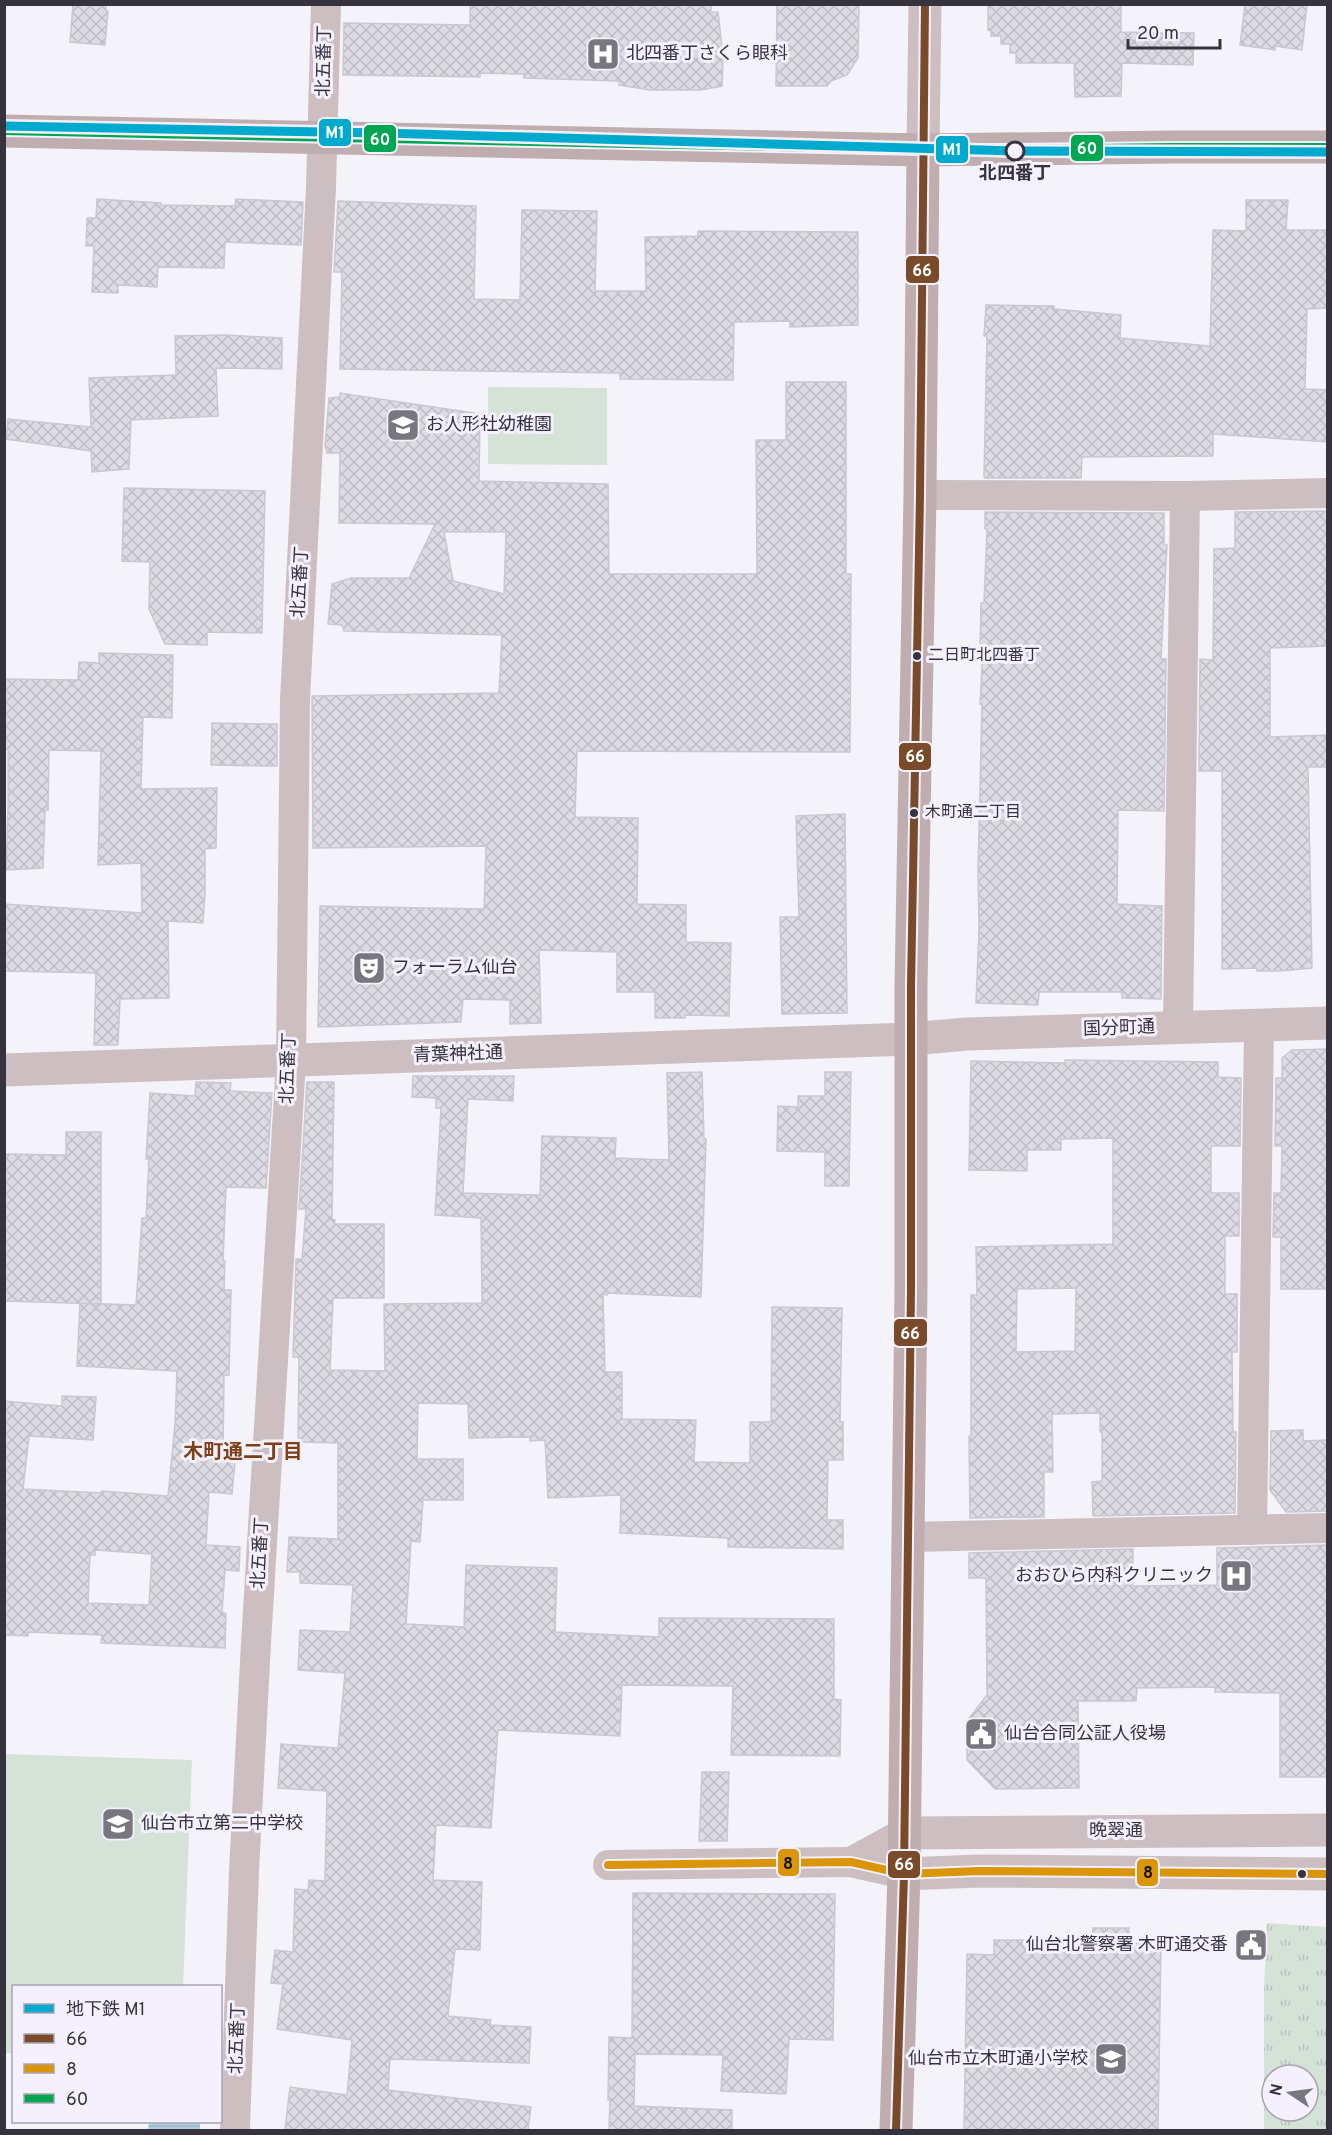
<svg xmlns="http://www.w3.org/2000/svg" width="1332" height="2135" viewBox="0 0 1332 2135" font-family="Overpass,'Noto Sans JP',sans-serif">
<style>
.grass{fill:#d4e2d7}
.park{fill:url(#park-tufts);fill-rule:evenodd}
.water{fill:url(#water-rules)}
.building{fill:url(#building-cross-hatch);stroke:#cac7d0;stroke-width:1.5;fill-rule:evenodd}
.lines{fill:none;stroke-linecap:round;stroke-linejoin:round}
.minor{stroke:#cdbfc1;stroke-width:30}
.tertiary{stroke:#cdbfc1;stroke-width:33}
.primary{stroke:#bfadaf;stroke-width:33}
.bus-1-casing{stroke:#f4f0fd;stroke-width:12}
.bus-2-casing{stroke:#f4f0fd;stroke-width:12}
.bus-3-casing{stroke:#f4f0fd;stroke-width:12}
.bus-1{stroke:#7a4b2a;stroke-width:8}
.bus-2{stroke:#da9509;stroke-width:8}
.bus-3{stroke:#00a651;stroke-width:8}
.metro-1-casing{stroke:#f4f0fd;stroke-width:14}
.metro-1{stroke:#00a9ce;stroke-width:9}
.stop-dot{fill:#f4f0fd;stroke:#36323e;stroke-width:3}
.bus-dot{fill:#36323e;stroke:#f4f0fd;stroke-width:2}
.labels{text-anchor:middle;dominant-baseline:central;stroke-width:6;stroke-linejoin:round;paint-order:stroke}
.bus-label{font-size:16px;fill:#36323e;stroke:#f4f0fd;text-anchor:start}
.poi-label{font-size:18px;fill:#36323e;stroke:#f4f0fd;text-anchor:start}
.street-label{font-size:18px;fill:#36323e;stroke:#f4f0fd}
.stop-label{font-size:18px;font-weight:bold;fill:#36323e;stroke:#f4f0fd}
.neighbourhood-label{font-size:20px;font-weight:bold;fill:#7e4117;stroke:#f4f0fd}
.line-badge{stroke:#f4f0fd;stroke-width:2}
.badge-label{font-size:16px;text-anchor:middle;font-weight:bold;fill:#fff}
.pale-badge-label{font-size:16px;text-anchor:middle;font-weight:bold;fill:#111}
</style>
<defs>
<pattern id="park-tufts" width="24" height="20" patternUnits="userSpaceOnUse" patternTransform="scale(1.5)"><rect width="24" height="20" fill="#d4e2d7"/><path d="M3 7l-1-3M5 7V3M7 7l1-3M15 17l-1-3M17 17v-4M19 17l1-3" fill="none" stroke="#b7c2ba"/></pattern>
<pattern id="water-rules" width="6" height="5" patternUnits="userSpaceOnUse" patternTransform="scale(1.5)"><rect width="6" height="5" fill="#b4d1e3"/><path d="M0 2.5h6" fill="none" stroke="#9bb4c4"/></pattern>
<pattern id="building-cross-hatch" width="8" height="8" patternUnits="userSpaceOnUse" patternTransform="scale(1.5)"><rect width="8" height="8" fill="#dddbe4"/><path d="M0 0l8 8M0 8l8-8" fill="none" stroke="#bebcc5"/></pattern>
</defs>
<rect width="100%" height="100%" fill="#f5f3fa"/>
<g class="grass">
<path d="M488,387L607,388V465L488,464Z"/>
<path d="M5,1754L192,1760L183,1986H14L13,2053H4Z"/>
</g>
<path class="park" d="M1267,1923L1327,1927V2130H1264V1987ZM1272,2075H1308V2111H1272Z"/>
<path class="water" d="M149,2122H200V2130H148Z"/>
<g class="building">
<path d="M73,4H106V11H108L105,45L70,42Z"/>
<path d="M470,4H711V12H718L723,56L722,86L700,90H650L619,85V81L524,78V74L480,73V77L343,75L344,23L470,25Z"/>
<path d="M777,4H859L858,58L847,75L831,81L827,86H776Z"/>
<path d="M988,4H1121V32L1194,33L1193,65L1122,63L1121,96L1075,97L1074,63H1016V53H1010V44H1001V36H991V31L988,30Z"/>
<path d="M1245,4H1307L1302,50L1275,46V50L1240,45Z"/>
<path d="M97,199L161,203V205L235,206L236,199L303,202L301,245L225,242L224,268L158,267L157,287L118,285V293L92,292L94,246H86L87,218H96Z"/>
<path d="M1246,200H1288L1286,230H1328V308L1307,309L1305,389L1328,390V442L1213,434V456L1082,457L1081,478H985L984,476L987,336H984L986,305L1054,306V309L1121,315L1120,338L1210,346L1213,230L1246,231Z"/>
<path d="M338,201L476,206L474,299L520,300L522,210L597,211L595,291H646L645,237L698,236V231L858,232V325L790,327V321L734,322L733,380L620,379V373L340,369L342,272H334Z"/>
<path d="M225,335L282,338V369L216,368L218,416L131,420L129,469L92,472L91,451L6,439L8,419L91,427L89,378L176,375L175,336Z"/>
<path d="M786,382H846V574H851L850,752L577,751L575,817L638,818L637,904L686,905V942L731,943L729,1016L685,1015V1018H655V992H617V952L539,950L541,1023L510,1024V1000L463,999L461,1022L318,1027L320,906L484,909L486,846L313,848L312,696L499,693L502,635L344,631L342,625L328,624L332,584L351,578H409L435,524L339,523L340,453H327L325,446L329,398L340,397V393L480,414L479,481L608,484L609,574H757L756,440H786ZM444,532H506L504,594L453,581Z"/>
<path d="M124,488L265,491L262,633L207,632V645L165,644L149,609L150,562L122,561Z"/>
<path d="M1328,511V646L1270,648V737L1328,735V767H1308L1312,968L1280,971H1257V968L1222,969V771H1199L1200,659L1213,660L1214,549L1235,548V512Z"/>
<path d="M985,512L1164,513V544L1167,545L1161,659H1166L1164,811L1118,810L1117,904L1162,906L1161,999L1122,998V992H1039L1038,1005L976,1003L979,930L978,871L982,704H980L983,648H980L981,603H984L987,529H985Z"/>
<path d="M99,653L173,655L172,718L143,717L141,789L217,788L216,848L205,849V893L203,923L168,921L169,998L120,999L118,1045H94L96,973L4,971V904L142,913L141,863L98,865L101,751L49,750L48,810H45L43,868L6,870L8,809V749H4V679L78,680L79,662L99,663Z"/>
<path d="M212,723L277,724V766L211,765Z"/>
<path d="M845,814L847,1013L782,1014L780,917H799L796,816Z"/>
<path d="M1328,1049V1289H1281V1237H1273L1274,1193H1281L1282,1146H1275L1276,1078H1282V1058L1292,1050Z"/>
<path d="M1065,1060L1218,1062V1077L1241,1078L1240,1146H1211V1193H1239V1236H1225V1294H1237V1352H1232L1233,1432H1236L1235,1513L1093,1516L1092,1482L1102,1481V1432H1100V1413L1052,1414L1053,1472H1044V1517L970,1518L969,1436H971V1295H977L976,1247L1113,1244V1138L1061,1139V1150H1027V1171L969,1170L971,1061L1065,1063ZM1076,1288L1075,1351L1016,1352L1017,1289Z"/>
<path d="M702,1072L704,1139H706L701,1297L607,1293V1295L603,1294L605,1372H622V1419L696,1420L694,1462L750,1463V1422H771L772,1307L842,1308L840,1422H843V1460H828L827,1520H843V1549L728,1547V1538L620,1533L621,1495L548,1498L545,1440L530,1441V1437L469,1438L468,1404L418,1403L417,1459H463V1500H423L420,1542L411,1541L406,1624L464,1627L466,1565L557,1568L555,1632L659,1637V1618L834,1619V1699L841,1700L840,1756L731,1755L733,1686L622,1685L620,1736L498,1730L491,1828L436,1825L433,1880L482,1882L480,1950L455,1949L448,2016L491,2020L490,2025L531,2027L529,2063L390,2059L388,2090L531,2107L528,2130H299L285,2129L290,2087L347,2095L352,2040L277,2029L283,1984L271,1983L275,1950L293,1952L295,1889L308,1890L309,1880L325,1881L327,1791L278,1788L281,1744L338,1748L345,1673L298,1670L300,1630L350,1632L353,1585L300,1583V1572H287L289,1537L338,1539V1443L298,1442L299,1357H293L296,1259H302L306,1209H299L307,1082H334L332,1219L335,1220L334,1224H384V1298H333L330,1370L385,1371L384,1304L482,1303L481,1218L435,1215L441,1108H436V1098L412,1097L413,1076H514L513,1101L468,1099L463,1193L540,1195L542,1136L616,1138L615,1158L669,1160L667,1073Z"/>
<path d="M825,1072H851L849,1186H825V1152L777,1151L778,1106L798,1107V1096H825Z"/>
<path d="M196,1082L231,1083L230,1091L272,1093L266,1188L226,1187L223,1261H225L224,1290H231L229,1375H224L223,1451L236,1452L232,1494L209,1492L206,1545L240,1547L239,1571L225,1570L222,1612L226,1614L225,1648L101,1643L102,1635L28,1632V1636L4,1635V1401L62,1406V1396L96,1397L93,1440L29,1436L23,1489L102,1493V1491L168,1496L175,1424L177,1371L77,1366L80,1303L136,1305L142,1218H146L149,1159H146L150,1093L195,1096ZM95,1550L152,1554L149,1605L88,1603L90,1555H95Z"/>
<path d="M66,1132H101V1304L4,1301V1154L66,1155Z"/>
<path d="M1303,1430V1441L1328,1440V1511L1286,1512L1270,1490L1271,1431Z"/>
<path d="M1328,1545V1777H1280V1693L1215,1692V1687L1137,1688L1136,1701H1078L1079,1788L995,1789L967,1760V1721L987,1695L986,1578H969V1553L1133,1549V1586L1217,1585V1548Z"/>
<path d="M702,1772H729L727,1841H699Z"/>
<path d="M633,1893L835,1894L833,2040L789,2039L786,2094L721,2091L723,2055L635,2054L634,2106L732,2110V2130H609L610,2100H608L609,2037L632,2038Z"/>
<path d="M1093,1928H1129V1943L1161,1944L1158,2130H964L967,1954L994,1955V1940H1093Z"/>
</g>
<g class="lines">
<g class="minor">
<path d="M920,495L1185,496L1328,493"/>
<path d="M1178,1027L1185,496"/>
<path d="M1252,1530L1259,1025"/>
<path d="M907,1537L1328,1528"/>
<path d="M851,1862L904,1833"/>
<path d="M608,1865L851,1862L904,1874"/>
<path d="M235,2130L244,1871L256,1643L291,1061L295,700L321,187L326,4"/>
</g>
<g class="tertiary">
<path d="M923,150L925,4"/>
<path d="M4,1070L911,1039L967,1034L1328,1023"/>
<path d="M904,1833L1328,1830"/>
<path d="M904,1874L979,1871L1328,1874"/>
</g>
<g class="primary">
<path d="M4,131L923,150L1173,147H1328"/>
<path d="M896,2130L904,1874L911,1288V986L920,495L923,150"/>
</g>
<defs>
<path id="bus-1" d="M896,2130L904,1874L911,1288V986L920,495L925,4"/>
<path id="bus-2" d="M608,1865L851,1862L904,1874L979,1871L1328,1874"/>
<path id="bus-3" d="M4,131L923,150L1173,147H1328"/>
</defs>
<use href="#bus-1" class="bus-1-casing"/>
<use href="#bus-2" class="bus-2-casing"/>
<use href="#bus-3" class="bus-3-casing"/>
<use href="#bus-1" class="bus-1"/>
<use href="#bus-2" class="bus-2"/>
<use href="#bus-3" class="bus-3"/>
<defs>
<path id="metro-1" d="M4,126L382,133L1015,151L1328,152"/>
</defs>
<use href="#metro-1" class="metro-1-casing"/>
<use href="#metro-1" class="metro-1"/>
</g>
<defs>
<symbol id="hospital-square" viewBox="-11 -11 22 22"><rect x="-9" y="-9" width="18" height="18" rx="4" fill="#797680" stroke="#f4f0fd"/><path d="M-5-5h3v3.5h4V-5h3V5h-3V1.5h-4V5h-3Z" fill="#fff"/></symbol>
<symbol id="school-square" viewBox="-11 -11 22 22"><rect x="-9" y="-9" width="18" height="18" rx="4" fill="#797680" stroke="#f4f0fd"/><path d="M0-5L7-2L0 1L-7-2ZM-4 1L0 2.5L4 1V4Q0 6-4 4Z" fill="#fff"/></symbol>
<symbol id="theatre-square" viewBox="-11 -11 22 22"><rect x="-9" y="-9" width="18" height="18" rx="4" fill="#797680" stroke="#f4f0fd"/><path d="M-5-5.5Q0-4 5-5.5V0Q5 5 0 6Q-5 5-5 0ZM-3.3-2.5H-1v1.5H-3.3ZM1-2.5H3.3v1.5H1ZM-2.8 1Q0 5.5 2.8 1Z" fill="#fff"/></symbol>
<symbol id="civic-square" viewBox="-11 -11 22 22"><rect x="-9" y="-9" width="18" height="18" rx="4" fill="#797680" stroke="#f4f0fd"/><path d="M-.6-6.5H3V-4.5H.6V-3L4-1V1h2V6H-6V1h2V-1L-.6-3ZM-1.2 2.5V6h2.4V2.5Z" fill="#fff"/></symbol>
</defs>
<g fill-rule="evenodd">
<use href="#hospital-square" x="584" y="35" width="38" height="38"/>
<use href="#school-square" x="384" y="406" width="38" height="38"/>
<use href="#theatre-square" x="350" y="949" width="38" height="38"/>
<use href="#hospital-square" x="1217" y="1557" width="38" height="38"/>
<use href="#civic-square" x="962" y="1715" width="38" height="38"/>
<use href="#school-square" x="99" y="1805" width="38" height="38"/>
<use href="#civic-square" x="1232" y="1926" width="38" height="38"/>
<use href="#school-square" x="1092" y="2040" width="38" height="38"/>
</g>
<circle class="stop-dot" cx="1015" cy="151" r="9"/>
<g class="bus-dot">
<circle cx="917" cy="656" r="5"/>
<circle cx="914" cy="813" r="5"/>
<circle cx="1302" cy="1874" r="5"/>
</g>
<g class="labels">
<g class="bus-label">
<text x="928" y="656">二日町北四番丁</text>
<text x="925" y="813">木町通二丁目</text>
</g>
<g class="poi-label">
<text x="626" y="54">北四番丁さくら眼科</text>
<text x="426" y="425">お人形社幼稚園</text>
<text x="392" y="968">フォーラム仙台</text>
<text x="1213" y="1576" text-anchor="end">おおひら内科クリニック</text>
<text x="1004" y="1734">仙台合同公証人役場</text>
<text x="141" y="1824">仙台市立第二中学校</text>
<text x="1228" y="1945" text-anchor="end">仙台北警察署 木町通交番</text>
<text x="1088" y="2059" text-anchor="end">仙台市立木町通小学校</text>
</g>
<g class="street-label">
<text transform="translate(325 61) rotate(-89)">北五番丁</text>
<text transform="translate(301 582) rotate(-87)">北五番丁</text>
<text transform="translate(1119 1029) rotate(-2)">国分町通</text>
<text transform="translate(458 1055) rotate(-2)">青葉神社通</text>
<text transform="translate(289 1068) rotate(-88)">北五番丁</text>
<text transform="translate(261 1553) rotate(-87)">北五番丁</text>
<text x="1116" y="1831">晩翠通</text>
<text transform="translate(238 2038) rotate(-88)">北五番丁</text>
</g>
<g class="stop-label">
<text x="1015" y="174">北四番丁</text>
</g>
<g class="neighbourhood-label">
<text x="243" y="1453">木町通二丁目</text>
</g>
</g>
<g class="line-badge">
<rect x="318" y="118" width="34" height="29" rx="6" fill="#00a9ce"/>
<rect x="363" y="124" width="34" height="29" rx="6" fill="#00a651"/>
<rect x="1070" y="134" width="34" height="28" rx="6" fill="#00a651"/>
<rect x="935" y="135" width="34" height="29" rx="6" fill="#00a9ce"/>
<rect x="905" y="255" width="35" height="29" rx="6" fill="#7a4b2a"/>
<rect x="898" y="742" width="34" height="29" rx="6" fill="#7a4b2a"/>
<rect x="893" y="1318" width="35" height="29" rx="6" fill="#7a4b2a"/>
<rect x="777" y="1848" width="23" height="29" rx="6" fill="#da9509"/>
<rect x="887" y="1850" width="34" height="29" rx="6" fill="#7a4b2a"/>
<rect x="1136" y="1858" width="23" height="29" rx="6" fill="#da9509"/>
</g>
<g class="badge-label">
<text x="335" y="138">M1</text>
<text x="380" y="145">60</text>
<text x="1087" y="154">60</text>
<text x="952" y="155">M1</text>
<text x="922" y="276">66</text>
<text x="915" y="762">66</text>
<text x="910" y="1339">66</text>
<text x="904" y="1870">66</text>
</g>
<g class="pale-badge-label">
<text x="788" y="1869">8</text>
<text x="1148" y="1878">8</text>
</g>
<rect width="1332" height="2135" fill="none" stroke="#36323e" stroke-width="12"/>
<rect x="12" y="1985" width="210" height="138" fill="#f4f0fd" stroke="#a8a4b1" stroke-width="1.5"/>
<rect x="24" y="2004" width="30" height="9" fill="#00a9ce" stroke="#a8a4b1" stroke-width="1.5"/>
<text x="66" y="2015" font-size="18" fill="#36323e">地下鉄 M1</text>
<rect x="24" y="2034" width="30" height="9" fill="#7a4b2a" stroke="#a8a4b1" stroke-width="1.5"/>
<text x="66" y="2045" font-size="18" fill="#36323e">66</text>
<rect x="24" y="2064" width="30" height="9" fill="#da9509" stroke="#a8a4b1" stroke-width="1.5"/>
<text x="66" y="2075" font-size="18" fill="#36323e">8</text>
<rect x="24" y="2094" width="30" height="9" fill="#00a651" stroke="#a8a4b1" stroke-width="1.5"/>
<text x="66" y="2105" font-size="18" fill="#36323e">60</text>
<g transform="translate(1290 2093) rotate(283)"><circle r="28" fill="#f4f0fd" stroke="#a8a4b1" stroke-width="1.5"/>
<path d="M0-4.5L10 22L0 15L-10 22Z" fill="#797680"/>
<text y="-9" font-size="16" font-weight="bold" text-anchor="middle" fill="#36323e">N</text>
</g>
<path d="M1128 39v9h92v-9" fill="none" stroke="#36323e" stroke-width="3"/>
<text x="1137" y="39" font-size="18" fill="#36323e" stroke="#f4f0fd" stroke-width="4.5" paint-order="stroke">20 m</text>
</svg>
